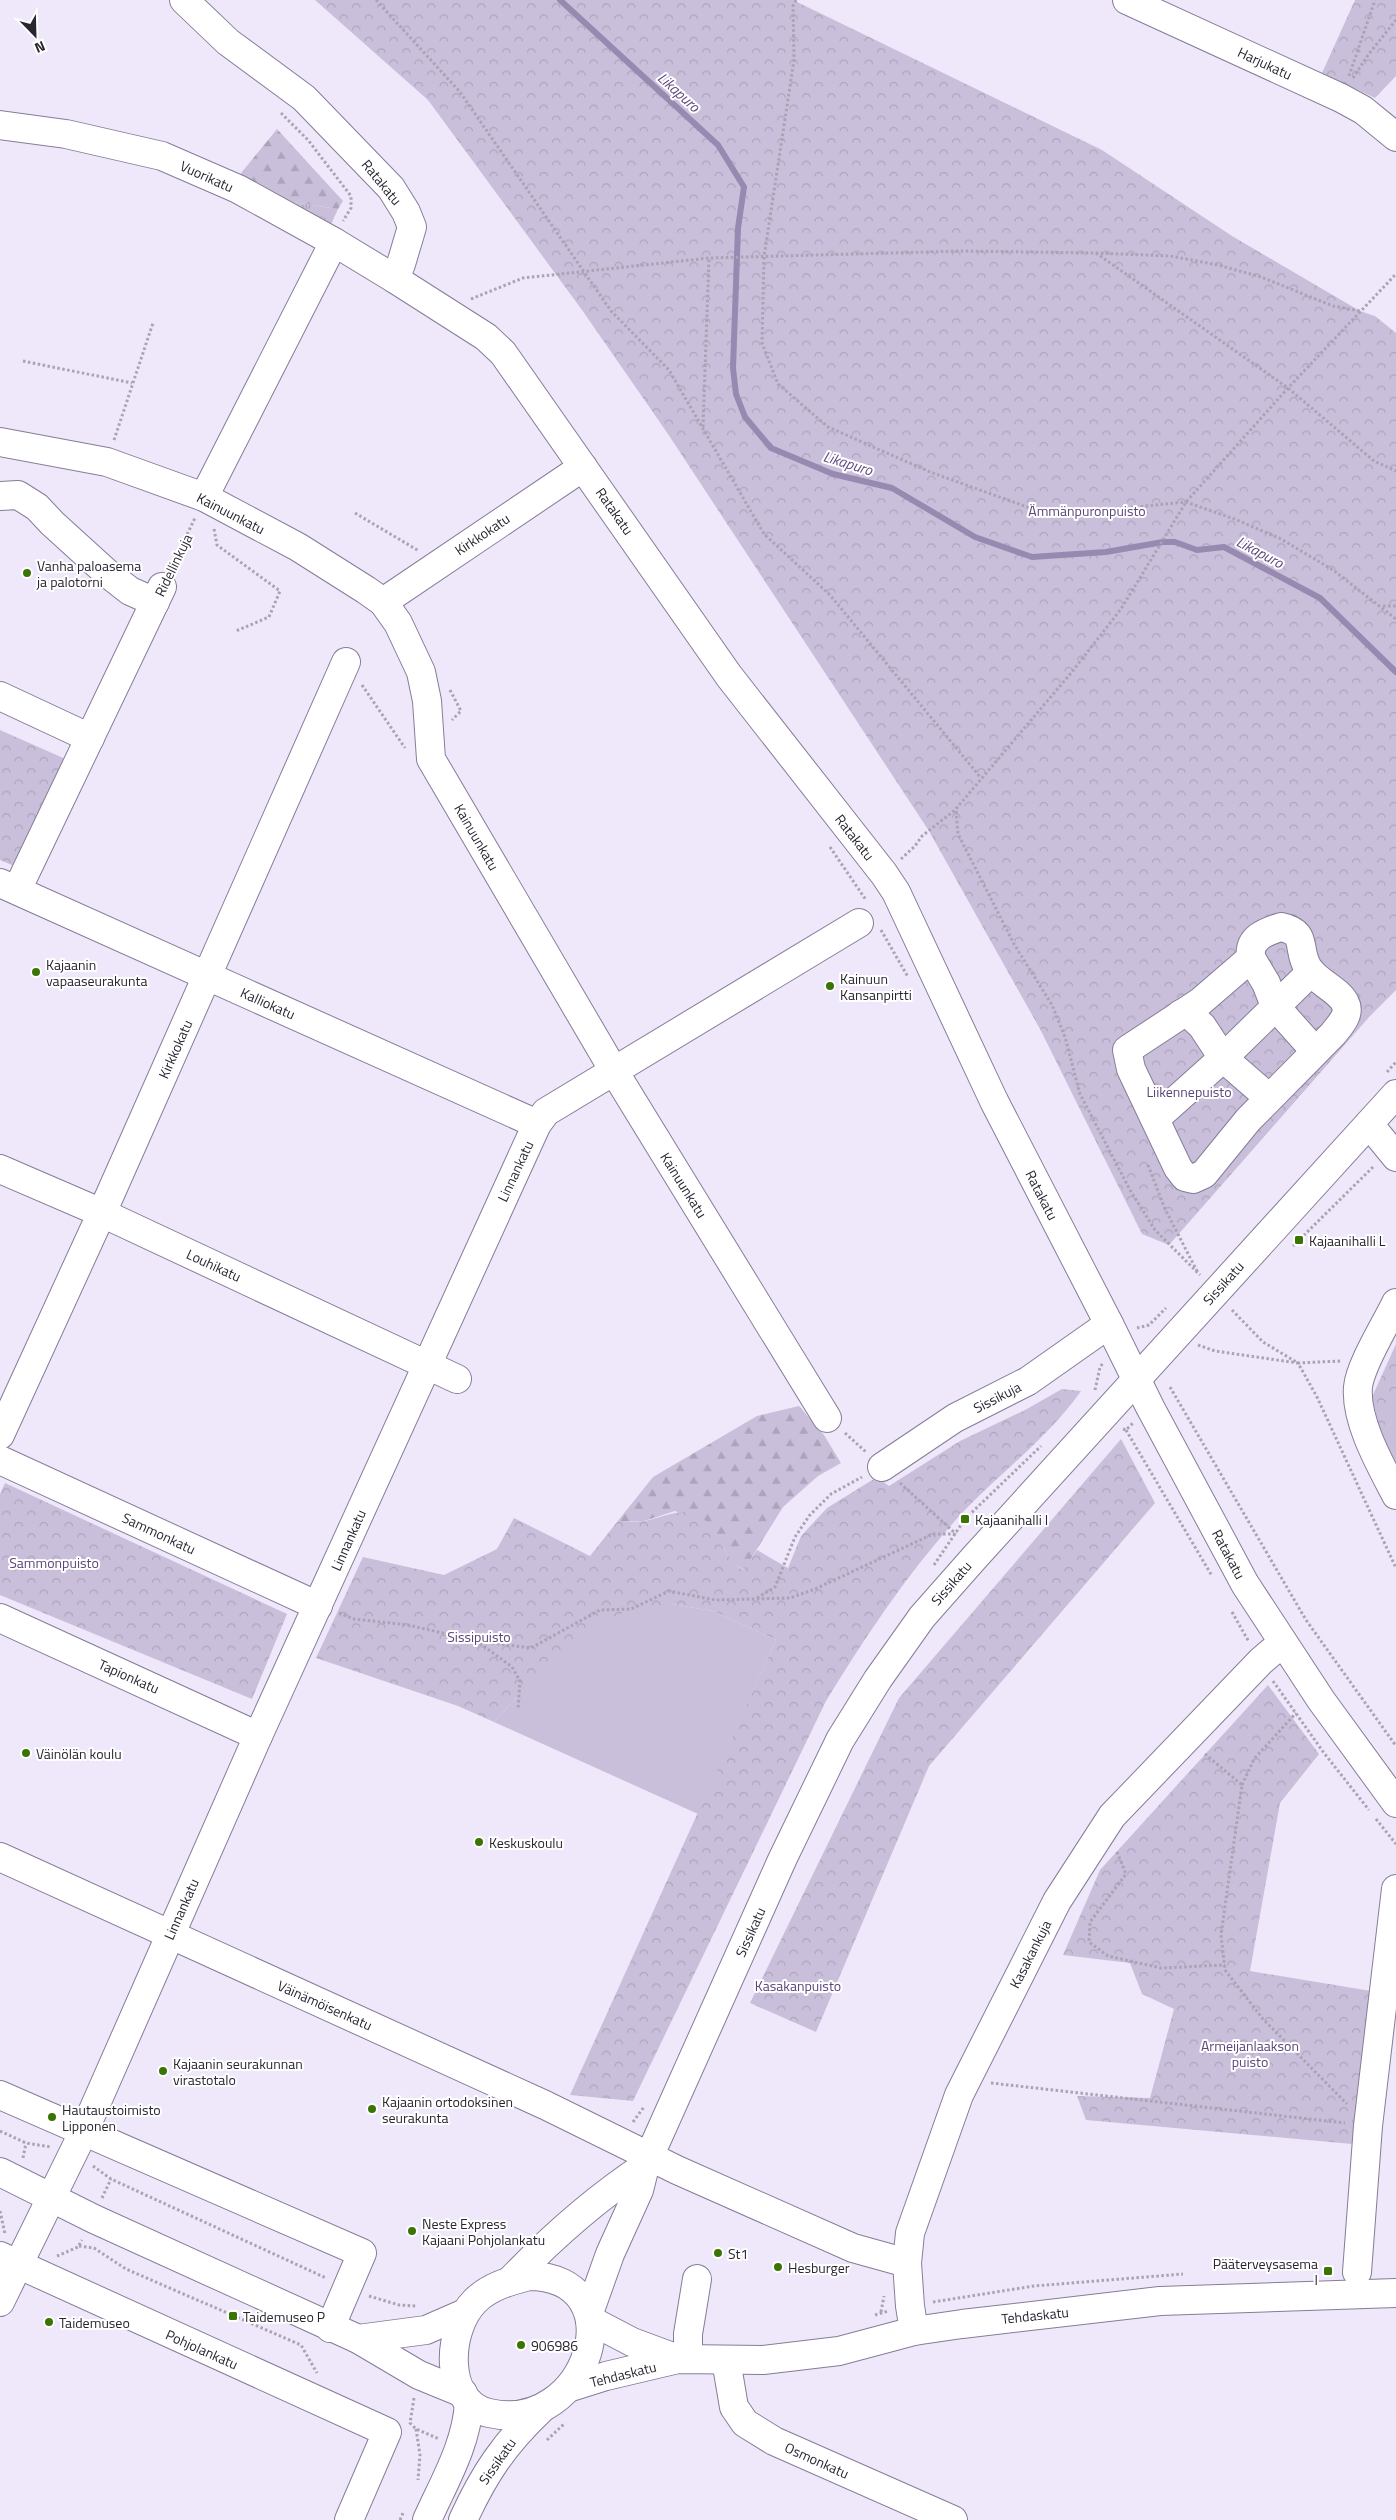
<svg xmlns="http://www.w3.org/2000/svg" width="1396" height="2520" viewBox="0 0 1396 2520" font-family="'Titillium Web',sans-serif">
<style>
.grass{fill:url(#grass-tufts)}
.forest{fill:url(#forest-firs)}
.park{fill:url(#park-crowns)}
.pitch{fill:#c9bfdb}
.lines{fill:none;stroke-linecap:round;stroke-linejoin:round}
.stream{stroke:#9889b0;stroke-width:6}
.minor-casing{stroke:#867c98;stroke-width:30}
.major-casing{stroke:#867c98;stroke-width:30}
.path{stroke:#a9a3b3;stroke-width:3;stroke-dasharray:2.5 2.5;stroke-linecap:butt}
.minor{stroke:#fff;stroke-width:28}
.major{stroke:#fff;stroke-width:28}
.poi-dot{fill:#3a7405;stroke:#fff;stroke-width:2}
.labels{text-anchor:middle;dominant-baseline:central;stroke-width:4;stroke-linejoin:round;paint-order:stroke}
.street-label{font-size:14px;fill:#2a2631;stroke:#fff}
.park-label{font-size:14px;fill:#5b457a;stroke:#fff}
.poi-label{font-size:14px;fill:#2a2631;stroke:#fff;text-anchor:start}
.water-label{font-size:15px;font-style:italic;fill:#604980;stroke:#fff}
</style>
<defs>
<pattern id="grass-tufts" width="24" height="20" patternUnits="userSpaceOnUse" patternTransform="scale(1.25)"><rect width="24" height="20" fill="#c9bfdb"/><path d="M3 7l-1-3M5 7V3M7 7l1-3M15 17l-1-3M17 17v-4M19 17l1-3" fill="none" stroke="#ada4bc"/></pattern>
<pattern id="forest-firs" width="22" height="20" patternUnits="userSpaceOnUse" patternTransform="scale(1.25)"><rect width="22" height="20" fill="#c9bfdb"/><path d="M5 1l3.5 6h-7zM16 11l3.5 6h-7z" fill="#ada4bc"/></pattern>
<pattern id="park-crowns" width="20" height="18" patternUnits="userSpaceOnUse" patternTransform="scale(1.25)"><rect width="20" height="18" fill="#c9bfdb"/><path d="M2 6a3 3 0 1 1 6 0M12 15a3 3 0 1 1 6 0" fill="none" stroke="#ada4bc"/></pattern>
</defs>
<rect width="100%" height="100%" fill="#efe8fb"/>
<path class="grass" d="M286,201L338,209L329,229Z"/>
<g class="forest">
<path d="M277,129L343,201L338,209L286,201L238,177Z"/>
<path d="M799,1406L824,1435L841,1463L818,1476L783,1507L744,1570L732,1562L709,1525L675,1511L644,1521L617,1522L653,1477L757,1416Z"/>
</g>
<g class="park">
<path d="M315,0H793L1102,150L1232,236L1360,311L1375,316L1396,333V990L1370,1016L1169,1245L1142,1234L1040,1029L929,831L668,434L582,310L428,100Z"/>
<path d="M1355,0H1396V76L1375,98L1322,73Z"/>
<path d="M0,730L70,761L19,868L0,860Z"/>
<path d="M1396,1344V1498L1372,1397Z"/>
<path d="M1062,1389L1081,1391C1048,1438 1001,1472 962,1513C910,1570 866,1635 826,1701L633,2101L570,2095L776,1640L713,1611L672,1604L517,1697L494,1722L458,1706L316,1658L363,1557L444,1575L497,1549L514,1518L590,1556L617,1522C626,1522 635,1522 644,1521C668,1517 692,1500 711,1527C721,1543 727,1559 743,1570L757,1550L788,1568L801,1536L827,1508L877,1477L889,1486L960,1441L1025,1410Z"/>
<path d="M1121,1439L1155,1503L929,1766L816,2032L750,2003L899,1698Z"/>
<path d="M5,1483L287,1614L252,1699L0,1595V1494Z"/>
<path d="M1268,1685L1319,1754L1280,1803L1250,1971L1377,1992L1363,2145L1086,2120L1077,2096L1150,2098L1174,2009L1142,1994L1130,1963L1063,1955L1100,1870Z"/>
</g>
<g class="pitch">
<path d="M1396,1391V1504C1389,1471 1374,1421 1396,1391Z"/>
<path d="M672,1604L713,1611L776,1640L698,1814L494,1722L517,1697L606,1621L631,1609Z"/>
</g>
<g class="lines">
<path class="stream" d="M560,0L718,145L744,187L738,228L733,368L736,394L745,417L771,448L833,474L892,488L975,537L1032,557L1106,552L1163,542H1175L1197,550L1224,547L1320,598L1396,672"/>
<defs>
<g id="minor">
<path d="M184,0L228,42L304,98L391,188L406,212L412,227L401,264L395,279L486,337L503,353L729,676L884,874L896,892L994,1101L1109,1324L1150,1407L1245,1584L1321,1700L1396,1803"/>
<path d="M1127,0L1341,98L1363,110L1396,137"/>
<path d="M0,125L66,134L162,156L238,189L334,242L395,279"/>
<path d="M0,442L107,462L204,497L298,547L366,590L383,602L398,623L421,672L427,701L431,759L614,1071L827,1418"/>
<path d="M0,496L18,495L37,507L52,523L107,573L130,591L155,602"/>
<path d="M204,497L334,242"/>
<path d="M383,602L583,467"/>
<path d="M0,696L90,738"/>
<path d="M0,883L537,1124"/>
<path d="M17,890L162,587"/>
<path d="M1281,927C1309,933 1296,948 1308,968C1317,982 1339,990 1345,1003C1351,1014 1340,1025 1333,1034L1248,1120L1204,1174L1193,1179L1185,1177L1178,1168L1131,1069L1127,1050L1200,1002L1251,958C1248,938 1265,932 1281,927Z"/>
<path d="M1251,958L1266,983L1275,1006L1315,1051"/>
<path d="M1181,1014L1191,1016L1202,1026L1223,1058L1269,1098"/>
<path d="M1155,1119L1223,1058L1311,972"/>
<path d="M1369,1124L1396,1157"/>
<path d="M0,1169L102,1213L457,1379"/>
<path d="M1396,1303C1386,1324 1360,1365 1358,1387C1355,1421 1381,1466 1396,1495"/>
<path d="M0,1435L109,1197L346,662"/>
<path d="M0,1460L318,1606"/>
<path d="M882,1467L955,1418L1028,1381L1109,1324"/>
<path d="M0,1618L258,1736"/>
<path d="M0,1857L545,2105L677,2170L853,2248L907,2263"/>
<path d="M0,2095L362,2253L330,2328"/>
<path d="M0,2256L387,2432L349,2520"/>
<path d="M1357,2272L1368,2126L1396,1889"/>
<path d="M0,2302L84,2131L258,1736L537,1124L546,1112L859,923"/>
<path d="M590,2320L632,2342L678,2359"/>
<path d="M914,2331L910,2306L907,2263L910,2233L959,2095L1057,1901L1112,1816L1261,1661L1282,1643"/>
<path d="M688,2359V2334L697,2279"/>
<path d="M726,2360L734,2407L745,2423L774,2441L953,2520"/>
<path d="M568,2388L606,2376L678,2359L763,2360L839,2351L914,2331L962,2324L1160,2301L1396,2293"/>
<path d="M427,2520C444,2482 467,2444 469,2402"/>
<path d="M463,2520C484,2474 504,2444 541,2409"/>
</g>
<g id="major">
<path d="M0,2172L94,2219L358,2339L419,2375L463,2393"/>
<path d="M529,2276C638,2277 588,2436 489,2413C442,2402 447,2329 475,2301C490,2286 510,2281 529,2276Z"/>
<path d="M510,2281C551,2238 595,2199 645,2166"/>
<path d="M589,2313L610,2254L639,2190L645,2166L782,1860L840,1740L878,1679L922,1617L975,1557L1396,1094"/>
<path d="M358,2339L426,2330L465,2313"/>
</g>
</defs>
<use href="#minor" class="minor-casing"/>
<use href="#major" class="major-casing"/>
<g class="path">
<path d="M376,0L460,92L611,311L669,370L764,534L830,595L981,778"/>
<path d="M796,0L793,6L794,60L764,257L762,343L778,384L828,427L930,472L1030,508L1074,513L1186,502L1237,520L1281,539L1333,570L1396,619"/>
<path d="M1349,76L1375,0"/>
<path d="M1353,78L1368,55L1396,20"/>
<path d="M281,113L308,140L351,196V208L343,221"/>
<path d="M1096,253L1288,388L1374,461L1396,471"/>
<path d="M471,299L523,278L709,258L962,251L1096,253L1170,256L1218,265L1261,277L1333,306L1360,311"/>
<path d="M23,361L132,383"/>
<path d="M703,427L709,258"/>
<path d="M114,440L153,323"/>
<path d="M355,513L419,551"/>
<path d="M214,529L217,545L280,591L269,617L236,631"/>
<path d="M172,566L195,518"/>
<path d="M1383,606H1396"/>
<path d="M362,685L405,748"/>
<path d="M450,690L461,711L452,720"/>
<path d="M956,811L958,834L1014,944L1052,1005L1065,1037L1080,1094L1130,1190L1155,1230L1200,1275"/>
<path d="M830,847L866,900"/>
<path d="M901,859L915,846L922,836L955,810L1071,673L1121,609L1186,502L1288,388L1396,274"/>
<path d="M881,930L908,977"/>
<path d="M1387,1072L1396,1062"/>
<path d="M1148,1165L1165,1209L1198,1273"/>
<path d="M1293,1246L1374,1166"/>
<path d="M1232,1310L1263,1342L1298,1363L1341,1361"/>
<path d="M1137,1328L1149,1325L1166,1308"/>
<path d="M1198,1345L1215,1351L1298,1363L1317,1397L1396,1568"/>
<path d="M1170,1387L1306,1620L1396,1746"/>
<path d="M1095,1390L1100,1367L1103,1363"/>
<path d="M1123,1429L1126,1430L1133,1423"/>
<path d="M1126,1430L1212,1576"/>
<path d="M845,1433L866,1452"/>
<path d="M900,1483L956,1534"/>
<path d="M934,1565L965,1519L1041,1446"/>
<path d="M757,1598L775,1587L795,1537L809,1516L831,1494L862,1477"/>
<path d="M1232,1612L1249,1642"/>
<path d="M339,1613L354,1619L408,1625L477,1641L512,1667L520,1681L518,1709"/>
<path d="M477,1641L531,1648L600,1610L631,1609L669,1591L715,1600L790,1598L815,1589L933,1534H955"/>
<path d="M1273,1681L1324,1753L1369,1810"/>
<path d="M1205,1754L1242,1785L1221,1935L1225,1970L1263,2019L1347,2104"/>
<path d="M1242,1785L1254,1759L1296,1713"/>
<path d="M1376,1819L1396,1844"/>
<path d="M1117,1852L1126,1874L1090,1922L1089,1942L1108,1956L1161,1968L1225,1965"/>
<path d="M991,2083L1345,2123"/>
<path d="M633,2122L644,2107"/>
<path d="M0,2131L26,2143L51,2147"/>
<path d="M23,2158L26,2143"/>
<path d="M93,2166L111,2179L326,2278"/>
<path d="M102,2198L111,2179"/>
<path d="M0,2211L5,2234"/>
<path d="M79,2246L94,2248L126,2269L301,2345L317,2373"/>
<path d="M57,2256L78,2247L82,2240"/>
<path d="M369,2296L399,2305L416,2306"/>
<path d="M933,2302L1034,2286L1183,2274"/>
<path d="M881,2312L884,2296"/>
<path d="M875,2315L888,2311"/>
<path d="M414,2398L410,2423L416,2429L439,2439"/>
<path d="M416,2429L420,2455L418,2480"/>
<path d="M547,2440L564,2424"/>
<path d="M400,2520L403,2513"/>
</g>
<use href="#minor" class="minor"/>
<use href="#major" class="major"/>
</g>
<g class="poi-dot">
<circle cx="27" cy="573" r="5"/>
<circle cx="36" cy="972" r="5"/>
<circle cx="830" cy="986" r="5"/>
<rect x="1294" y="1235" width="10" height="10" rx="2.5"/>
<rect x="960" y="1514" width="10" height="10" rx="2.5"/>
<circle cx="26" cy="1753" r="5"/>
<circle cx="479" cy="1842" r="5"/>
<circle cx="163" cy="2071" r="5"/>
<circle cx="372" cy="2109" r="5"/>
<circle cx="52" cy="2117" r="5"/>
<circle cx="412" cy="2231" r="5"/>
<circle cx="718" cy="2253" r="5"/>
<circle cx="778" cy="2267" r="5"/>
<rect x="1323" y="2266" width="10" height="10" rx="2.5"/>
<rect x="228" y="2311" width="10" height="10" rx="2.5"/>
<circle cx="49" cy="2322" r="5"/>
<circle cx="521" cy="2345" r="5"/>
</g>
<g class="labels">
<g class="street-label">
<text transform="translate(1265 63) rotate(25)">Harjukatu</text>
<text transform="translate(207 176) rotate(24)">Vuorikatu</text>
<text transform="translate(382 182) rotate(51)">Ratakatu</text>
<text transform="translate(615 511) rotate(55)">Ratakatu</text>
<text transform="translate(231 513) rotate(27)">Kainuunkatu</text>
<text transform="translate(482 534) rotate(-34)">Kirkkokatu</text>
<text transform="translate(173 565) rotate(-64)">Ridellinkuja</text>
<text transform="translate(477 837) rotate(60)">Kainuunkatu</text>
<text transform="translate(855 837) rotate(52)">Ratakatu</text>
<text transform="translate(268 1003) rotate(24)">Kalliokatu</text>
<text transform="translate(175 1049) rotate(-66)">Kirkkokatu</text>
<text transform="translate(515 1171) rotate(-65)">Linnankatu</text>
<text transform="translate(684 1185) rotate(58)">Kainuunkatu</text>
<text transform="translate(1042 1195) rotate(63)">Ratakatu</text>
<text transform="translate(214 1265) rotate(25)">Louhikatu</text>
<text transform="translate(1223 1283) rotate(-48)">Sissikatu</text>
<text transform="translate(997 1397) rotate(-27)">Sissikuja</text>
<text transform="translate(159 1533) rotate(25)">Sammonkatu</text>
<text transform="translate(348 1540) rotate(-66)">Linnankatu</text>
<text transform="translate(1229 1554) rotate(62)">Ratakatu</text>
<text transform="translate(951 1583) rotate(-49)">Sissikatu</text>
<text transform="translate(129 1676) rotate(24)">Tapionkatu</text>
<text transform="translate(181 1909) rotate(-66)">Linnankatu</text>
<text transform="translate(750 1932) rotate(-66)">Sissikatu</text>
<text transform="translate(1030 1954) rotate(-63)">Kasakankuja</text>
<text transform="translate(325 2005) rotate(24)">Väinämöisenkatu</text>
<text transform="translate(1035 2315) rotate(-6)">Tehdaskatu</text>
<text transform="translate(202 2349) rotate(24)">Pohjolankatu</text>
<text transform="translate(623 2374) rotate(-14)">Tehdaskatu</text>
<text transform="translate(817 2460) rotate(24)">Osmonkatu</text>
<text transform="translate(497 2461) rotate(-55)">Sissikatu</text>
</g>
<g class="park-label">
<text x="1087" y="510">Ämmänpuronpuisto</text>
<text x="1189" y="1091">Liikennepuisto</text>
<text x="54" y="1562">Sammonpuisto</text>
<text x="479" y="1636">Sissipuisto</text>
<text x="798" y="1985">Kasakanpuisto</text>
<text x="1250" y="2045">Armeijanlaakson<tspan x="1250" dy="16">puisto</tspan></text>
</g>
<g class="poi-label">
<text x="37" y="565">Vanha paloasema<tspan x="37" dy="16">ja palotorni</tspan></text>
<text x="46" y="964">Kajaanin<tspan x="46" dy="16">vapaaseurakunta</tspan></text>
<text x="840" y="978">Kainuun<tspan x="840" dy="16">Kansanpirtti</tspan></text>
<text x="1309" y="1240">Kajaanihalli L</text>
<text x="975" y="1519">Kajaanihalli I</text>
<text x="36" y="1753">Väinölän koulu</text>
<text x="489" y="1842">Keskuskoulu</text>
<text x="173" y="2063">Kajaanin seurakunnan<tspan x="173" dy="16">virastotalo</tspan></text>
<text x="382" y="2101">Kajaanin ortodoksinen<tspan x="382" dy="16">seurakunta</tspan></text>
<text x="62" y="2109">Hautaustoimisto<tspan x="62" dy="16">Lipponen</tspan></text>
<text x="422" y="2223">Neste Express<tspan x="422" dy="16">Kajaani Pohjolankatu</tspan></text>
<text x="728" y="2253">St1</text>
<text x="1318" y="2263" text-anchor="end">Pääterveysasema<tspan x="1318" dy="16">I</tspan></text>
<text x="788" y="2267">Hesburger</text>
<text x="243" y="2316">Taidemuseo P</text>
<text x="59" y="2322">Taidemuseo</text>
<text x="531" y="2345">906986</text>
</g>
<g class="water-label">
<text transform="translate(679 92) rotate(42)">Likapuro</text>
<text transform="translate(848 463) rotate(17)">Likapuro</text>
<text transform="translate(1260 552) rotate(28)">Likapuro</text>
</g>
</g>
<g transform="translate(35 35) rotate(157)" stroke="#ffffff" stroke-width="4" paint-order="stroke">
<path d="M0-4L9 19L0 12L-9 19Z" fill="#2a2631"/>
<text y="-8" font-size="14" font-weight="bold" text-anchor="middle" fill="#2a2631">N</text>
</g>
</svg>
